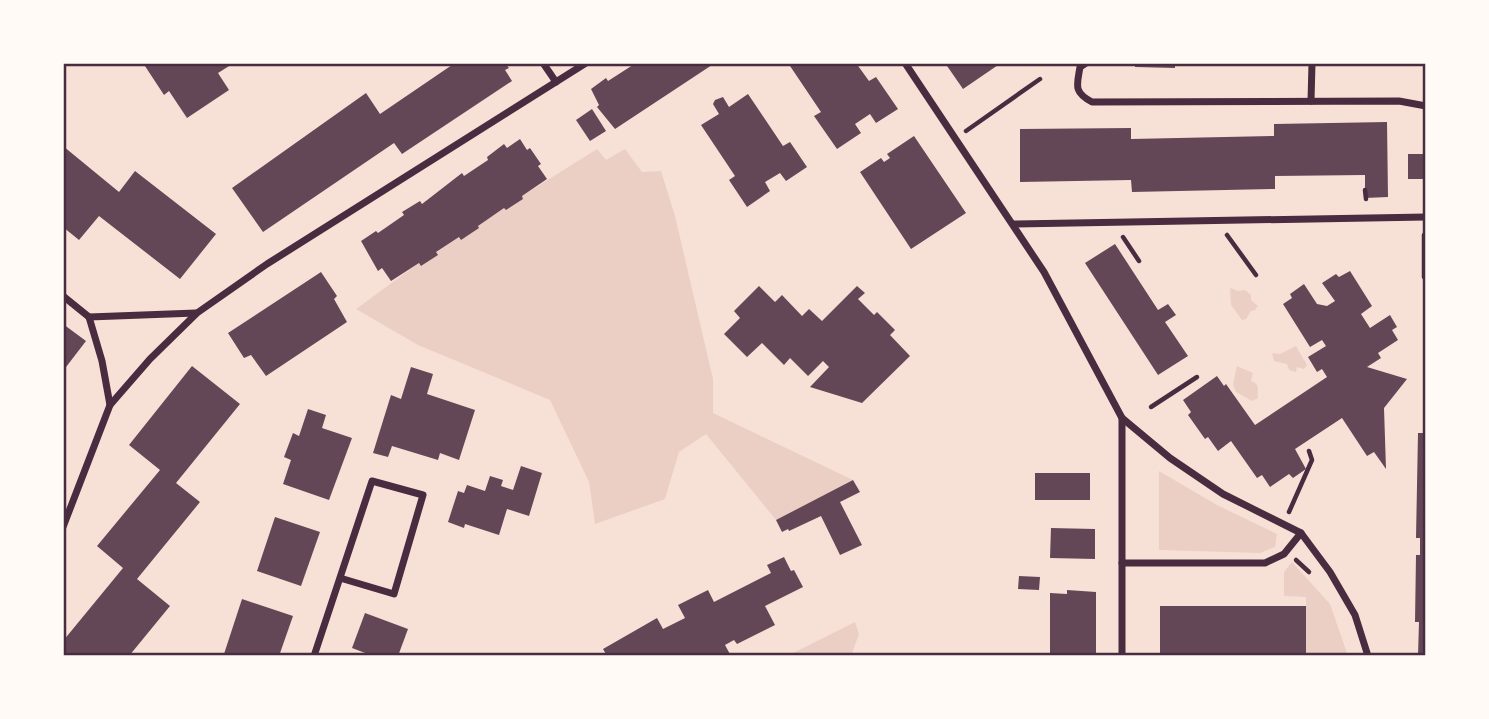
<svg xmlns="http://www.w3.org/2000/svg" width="1489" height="719" viewBox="0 0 1489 719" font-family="'Fira Sans Condensed',sans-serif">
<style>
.green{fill:#ebcfc5}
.building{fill:#644757}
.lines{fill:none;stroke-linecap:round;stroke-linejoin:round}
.path{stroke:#4a2c40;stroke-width:4.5}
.minor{stroke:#4a2c40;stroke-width:7}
.neatline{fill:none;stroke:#4a2c40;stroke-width:2.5}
</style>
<rect width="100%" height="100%" fill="#f7e1d7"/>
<g class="green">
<path d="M597,149L606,160L625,149L642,172L661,171L675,216L713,379V413L853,480L776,520L706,434L679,452L665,499L595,524L589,482L550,400L418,345L356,309L419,263L422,266L437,255L436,252L459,237L479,228L478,226L504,208L507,210L523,199L522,196Z"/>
<path d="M1230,288L1238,291L1245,290L1251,295V300L1258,306L1255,310L1251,311L1246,319L1242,320L1231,305Z"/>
<path d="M1296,346L1307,365L1304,369L1297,367L1296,372L1289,370L1287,364L1274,361L1272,353L1280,354Z"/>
<path d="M1237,366L1253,373L1251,381C1261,385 1257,388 1258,398L1252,401L1236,392L1233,384Z"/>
<path d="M1159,471L1217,505L1277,534L1275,547L1260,553L1159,550Z"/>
<path d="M1292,562L1330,604L1348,656H1306V597L1284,596V572Z"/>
<path d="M855,622L859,634L851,656H794L793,653Z"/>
</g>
<g class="building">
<path d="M143,63H234L218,73L229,90L187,118L169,91L164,95Z"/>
<path d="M451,63H505L509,68L505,70L512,81L402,154L394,143L263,232L232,188L366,93L380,114L452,65Z"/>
<path d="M636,63H715L615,129L597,107L599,105L591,89L606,78L608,81Z"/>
<path d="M788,63H856L869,81L876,77L898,109L876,123L870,114L855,124L861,133L837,149L814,116L821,112Z"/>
<path d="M945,63H1001L963,89Z"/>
<path d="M1135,63H1175V68L1135,67Z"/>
<path d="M748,94L783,146L790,142L807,167L786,181L780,173L765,182L770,191L747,207L729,180L735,176L701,125L719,114L713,104L715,100L723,97L729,107Z"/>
<path d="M592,109L606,131L590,141L576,120Z"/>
<path d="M1387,122L1388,197L1365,198V175L1275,176V189L1132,192L1131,180L1020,182V129L1131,128V139L1274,136V124Z"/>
<path d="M914,136L966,213L911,249L860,172L881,158L884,162L890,158L887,154Z"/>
<path d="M520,139L527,150L530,148L541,164L538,166L547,179L522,196L523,199L506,210L504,208L478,226L479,228L461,240L459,237L436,252L438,255L421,266L419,263L391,281L382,268L378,271L361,241L376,231L378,233L404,215L402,212L420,201L422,204L462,173L464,176L488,160L487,157L504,144L507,148Z"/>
<path d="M63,146L119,192L135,171L216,234L180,279L99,216L79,240L63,227Z"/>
<path d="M1408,154H1426L1425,179H1408Z"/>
<path d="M1115,244L1158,310L1168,304L1176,315L1165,322L1188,356L1158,375L1085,263Z"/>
<path d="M1350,271L1372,306L1361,314L1370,328L1390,315L1397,327L1392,330L1398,340L1378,353L1381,358L1367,367L1407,379L1384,408L1386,469L1374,452L1367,456L1342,418L1295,449L1306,469L1293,478L1289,474L1270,487L1262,475L1257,478L1231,441L1218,451L1208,437L1205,439L1188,415L1191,412L1183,400L1217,376L1224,386L1226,384L1255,425L1327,377L1322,369L1317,372L1308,357L1326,346L1322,340L1310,347L1283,304L1292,298L1290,294L1304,284L1317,304L1327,306L1335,301L1322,283L1336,274L1339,277Z"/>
<path d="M321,272L337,296L334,299L347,322L266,376L251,355L244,358L228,333Z"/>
<path d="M759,286L775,302L782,295L802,316L809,309L822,321L857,286L865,293L858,299L874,315L877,312L895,330L890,335L910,356L862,403L810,387L829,367L823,361L808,376L790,358L784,365L762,343L747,357L724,334L740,318L734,311Z"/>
<path d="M63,324L86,341L63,371Z"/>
<path d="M192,366L240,404L176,483L200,502L137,579L170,606L129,656H63V641L123,568L97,546L160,470L129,445Z"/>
<path d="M411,367L433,374L427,394L475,410L459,460L440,453L438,460L392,446L388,457L373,453L391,395L401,399Z"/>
<path d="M308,409L326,415L322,428L352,438L329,500L283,484L291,460L284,457L293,433L299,436Z"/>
<path d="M1418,433H1426V656H1418L1419,622H1415L1416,555H1420V538H1416Z"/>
<path d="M521,466L542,473L529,516L507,509L499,535L465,524L464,528L448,522L458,491L464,493L467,485L485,491L490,476L503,480L501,486L513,490Z"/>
<rect x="1035" y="473" width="55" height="27"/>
<path d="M853,480L860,492L840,502L862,545L840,555L821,516L789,531L788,529L782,532L776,520Z"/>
<path d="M275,517L320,532L301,586L257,571Z"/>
<path d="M1051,528L1095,529V559L1050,558Z"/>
<path d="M784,557L791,571L794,570L803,587L765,606L775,625L737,644L734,640L725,645L731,656H607L603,649L657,618L663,629L685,618L678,605L708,590L714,602L771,573L767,565Z"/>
<path d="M1019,576L1040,577L1039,590L1018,589Z"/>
<path d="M1067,590L1096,592V656H1050V593L1067,594Z"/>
<path d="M242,599L293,616L279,656L224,654Z"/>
<rect x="1160" y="606" width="146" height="49"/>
<path d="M365,613L408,629L398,656H373L352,648Z"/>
</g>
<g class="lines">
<g class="path">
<path d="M966,131L1040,79"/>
<path d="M1365,190L1366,199"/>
<path d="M1227,235L1256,275"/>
<path d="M1123,237L1139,261"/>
<path d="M1424,277V235"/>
<path d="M1151,407L1197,377"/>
<path d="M1289,512L1312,460L1309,451"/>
<path d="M1296,560L1309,572"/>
</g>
<g class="minor">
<path d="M543,63L556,82"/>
<path d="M905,63L1044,272L1122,418L1170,458L1223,494L1301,533L1330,572L1355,615L1368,656"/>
<path d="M1086,63L1080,67C1077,85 1073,92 1092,102L1399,101L1426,106"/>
<path d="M1311,101L1312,63"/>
<path d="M1014,224L1426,217"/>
<path d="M63,296L89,317L102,361L110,405L63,527"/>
<path d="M89,317L196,313"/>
<path d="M110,405L150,359L197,313L267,264L586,63"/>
<path d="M1122,418V656"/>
<path d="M1122,563H1265L1284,554L1301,533"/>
<path d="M314,656L372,481L423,495L394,594L340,578"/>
</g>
</g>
<rect width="1489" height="719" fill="none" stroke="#fffaf5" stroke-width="130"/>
<rect x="65" y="65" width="1359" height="589" class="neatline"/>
</svg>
